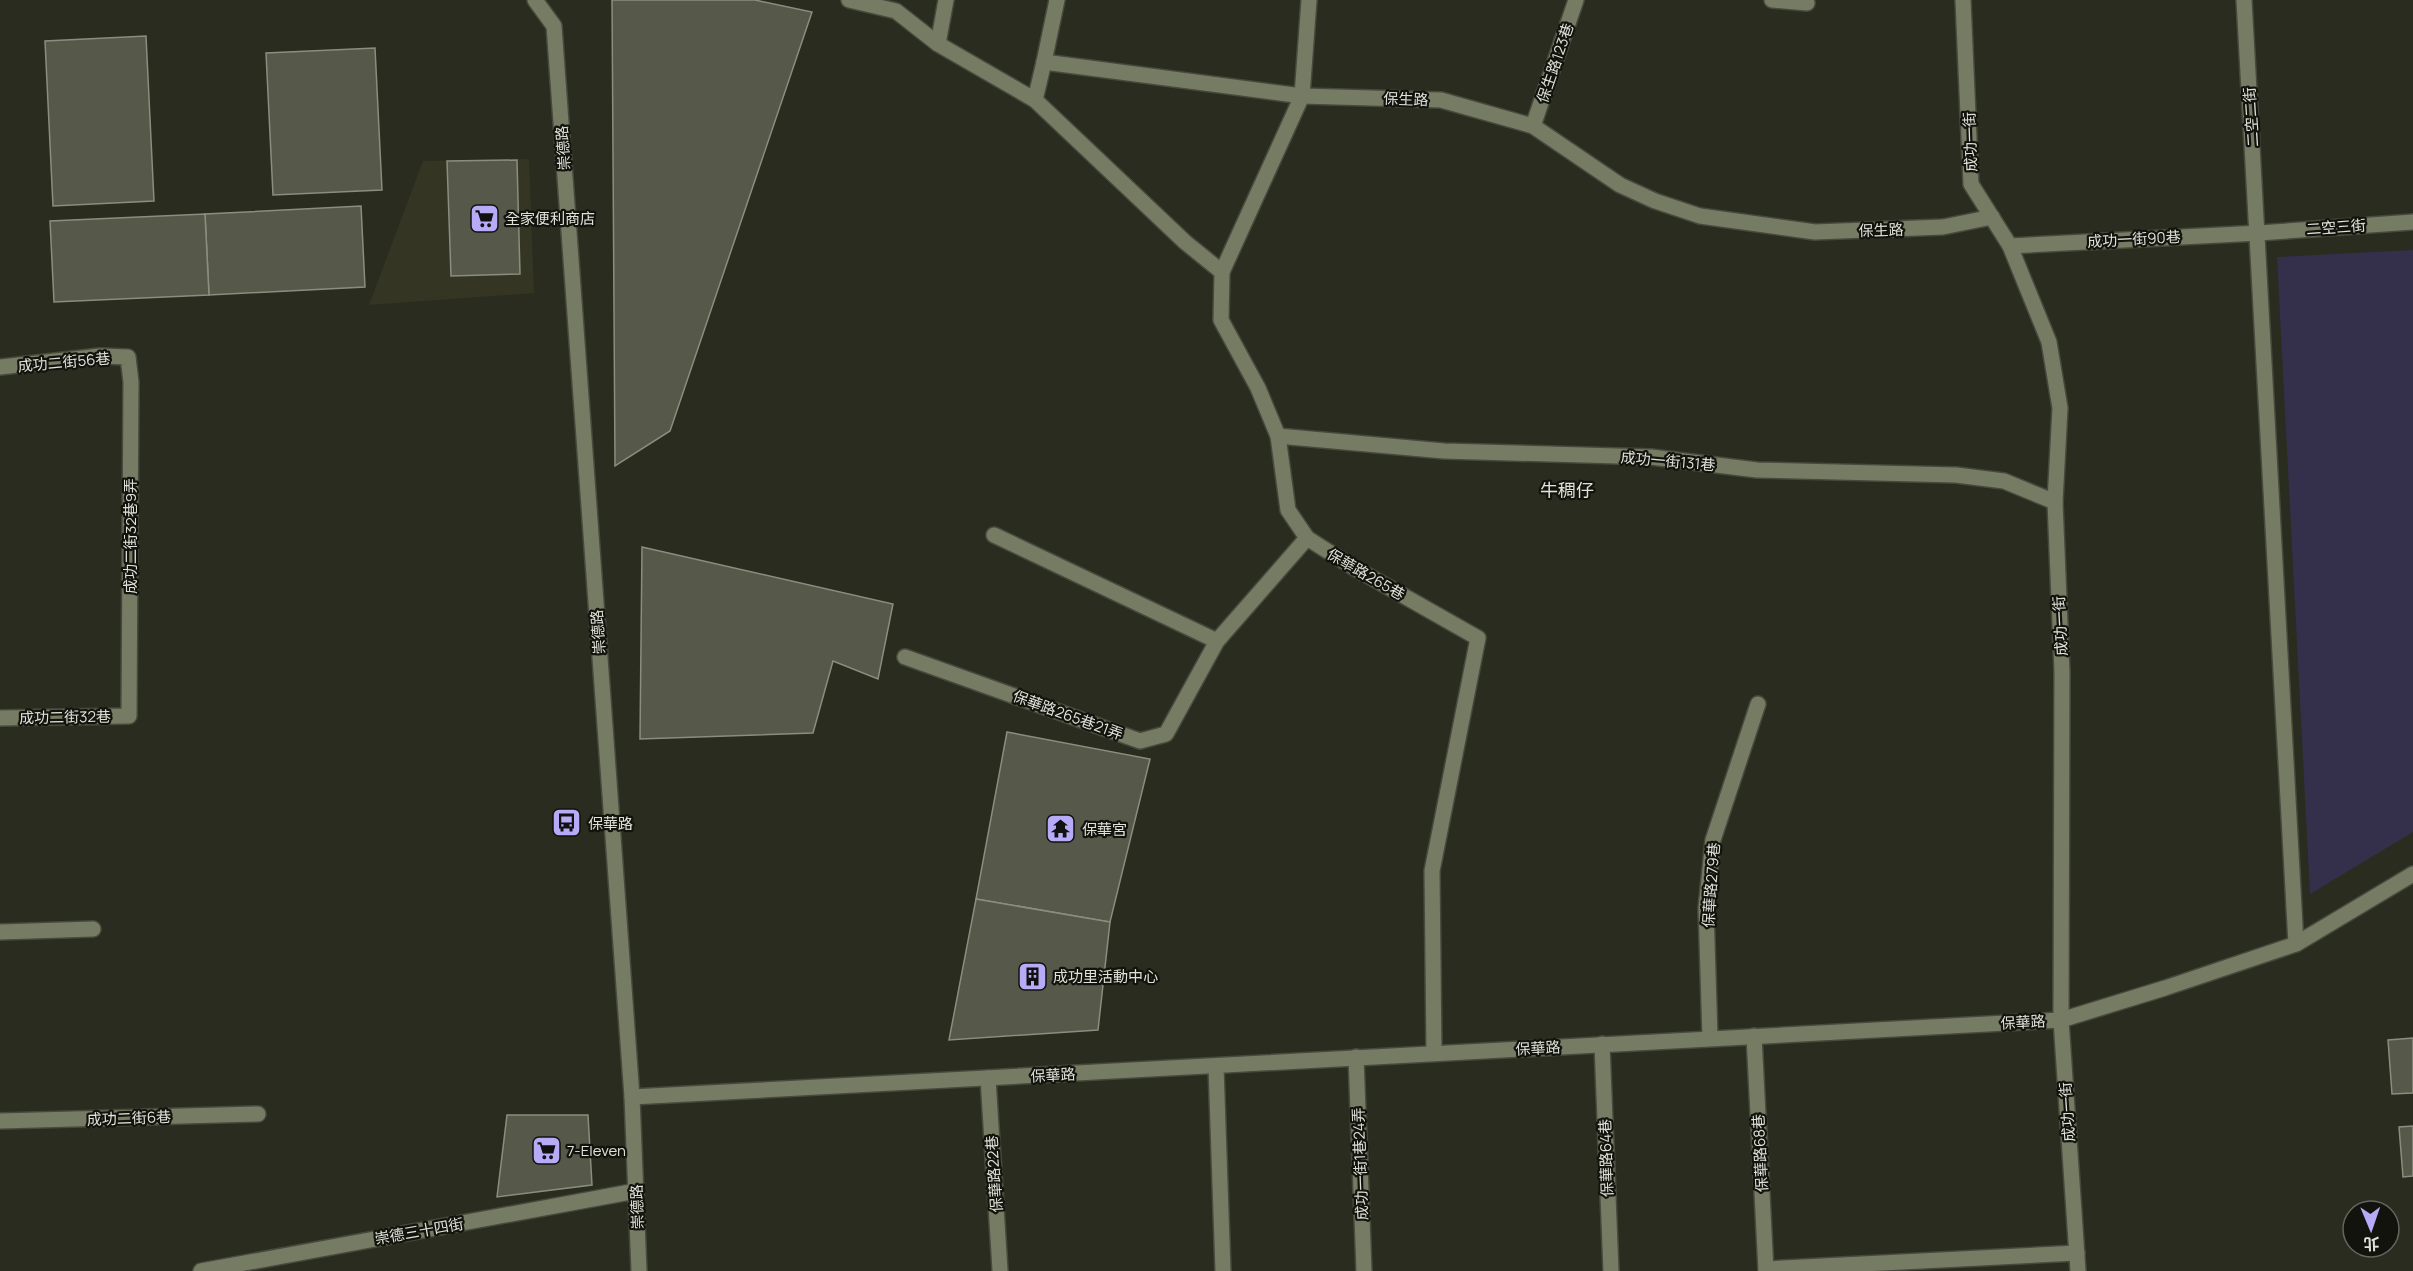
<svg xmlns="http://www.w3.org/2000/svg" width="2413" height="1271" viewBox="0 0 2413 1271" font-family="Manrope,'Noto Sans TC',sans-serif">
<style>
.built{fill:#343623}
.green{fill:#34304c}
.building{fill:#565949;stroke:#8b8e7e;stroke-width:1.5}
.lines{fill:none;stroke-linecap:round;stroke-linejoin:round}
.minor-casing{stroke:#46493c;stroke-width:18}
.minor{stroke:#767b63;stroke-width:15}
.labels{text-anchor:middle;dominant-baseline:central;stroke-width:4.5;stroke-linejoin:round;paint-order:stroke}
.street-label{font-size:15px;fill:#e0e2d9;stroke:#12130d}
.poi-label{font-size:15px;fill:#e0e2d9;stroke:#12130d;text-anchor:start}
.quarter-label{font-size:18px;fill:#e0e2d9;stroke:#12130d}
</style>
<rect width="100%" height="100%" fill="#292c1e"/>
<path class="built" d="M529,159L534,293L369,305L423,161Z"/>
<path class="green" d="M2413,250V832L2310,894L2277,257Z"/>
<g class="building">
<path d="M612,0H755L812,12L670,431L615,466Z"/>
<path d="M146,36L154,201L53,206L45,41Z"/>
<path d="M375,48L382,190L273,195L266,53Z"/>
<path d="M517,160L520,274L451,276L447,161Z"/>
<path d="M361,206L365,287L209,295L205,214Z"/>
<path d="M205,214L209,295L54,302L50,221Z"/>
<path d="M642,547L893,604L878,679L833,661L813,733L640,739Z"/>
<path d="M1007,732L1150,759L1110,922L976,899Z"/>
<path d="M976,899L1110,922L1098,1030L949,1040Z"/>
<path d="M2413,1038V1093L2392,1094L2388,1040Z"/>
<path d="M507,1115H588L592,1185L497,1197Z"/>
<path d="M2413,1126V1176L2403,1177L2399,1127Z"/>
</g>
<g class="lines">
<defs>
<g id="minor">
<path d="M535,0L554,26L632,1097L639,1271"/>
<path d="M849,0L896,11L938,44L1035,100L1044,62L1302,96L1441,100L1533,126L1620,185L1655,201L1700,216L1815,232L1943,227L1992,217"/>
<path d="M1309,0L1302,96L1222,272L1221,320L1258,388L1278,436L1288,510L1307,538L1351,566L1478,638L1432,871L1434,1053"/>
<path d="M1772,0L1807,3"/>
<path d="M1963,0L1971,184L2010,246L2049,342L2060,408L2055,502L2062,672L2061,1020L2078,1271"/>
<path d="M2244,0L2296,944"/>
<path d="M938,44L946,0"/>
<path d="M1044,62L1057,0"/>
<path d="M1035,100L1185,242L1222,272"/>
<path d="M1533,126L1576,0"/>
<path d="M2010,246L2259,233L2413,222"/>
<path d="M0,367L100,356L128,357L131,382L129,716L0,718"/>
<path d="M1278,436L1444,451L1651,457L1757,470L1956,475L2004,481L2055,502"/>
<path d="M994,535L1217,641"/>
<path d="M905,657L1140,741L1166,734L1217,641L1307,538"/>
<path d="M0,932L93,929"/>
<path d="M1754,1036L1766,1271"/>
<path d="M1710,1038L1706,908L1713,840L1758,704"/>
<path d="M1602,1044L1611,1271"/>
<path d="M1356,1057L1364,1271"/>
<path d="M1216,1067L1223,1271"/>
<path d="M988,1078L1000,1270"/>
<path d="M632,1097L2061,1020L2165,988L2296,944L2413,874"/>
<path d="M0,1121L258,1114"/>
<path d="M1766,1269L2077,1253"/>
<path d="M201,1271L636,1191"/>
</g>
</defs>
<use href="#minor" class="minor-casing"/>
<use href="#minor" class="minor"/>
</g>
<defs>
<symbol id="supermarket-square" viewBox="-11 -11 22 22"><rect x="-9" y="-9" width="18" height="18" rx="4" fill="#b7abf8" stroke="#12130d"/><path d="M-6-5.5h2.5l.6 2H6L4.5 2H-2.5L-4.4-4H-6ZM-1.5 3.2a1.3 1.3 0 1 0 .1 0ZM3 3.2a1.3 1.3 0 1 0 .1 0Z" fill="#111"/></symbol>
<symbol id="bus-square" viewBox="-11 -11 22 22"><rect x="-9" y="-9" width="18" height="18" rx="4" fill="#b7abf8" stroke="#12130d"/><path d="M-5-6H5V4H4V6H2V4H-2V6H-4V4H-5ZM-3.5-4V0h7V-4ZM-3.5 1.2v1.5H-2V1.2ZM2 1.2v1.5H3.5V1.2Z" fill="#111"/></symbol>
<symbol id="temple-square" viewBox="-11 -11 22 22"><rect x="-9" y="-9" width="18" height="18" rx="4" fill="#b7abf8" stroke="#12130d"/><path d="M0-6L5-2H3V0L6.5 2.5H4V6H1.5V3h-3V6H-4V2.5H-6.5L-3 0V-2H-5Z" fill="#111"/></symbol>
<symbol id="building-square" viewBox="-11 -11 22 22"><rect x="-9" y="-9" width="18" height="18" rx="4" fill="#b7abf8" stroke="#12130d"/><path d="M-4-6H4V6H1V3H-1V6H-4ZM-2.5-4.3h1.7v1.8h-1.7ZM.8-4.3h1.7v1.8H.8ZM-2.5-1h1.7V.8h-1.7ZM.8-1h1.7V.8H.8Z" fill="#111"/></symbol>
</defs>
<g fill-rule="evenodd">
<use href="#supermarket-square" x="468" y="202" width="33" height="33"/>
<use href="#bus-square" x="550" y="806" width="33" height="33"/>
<use href="#temple-square" x="1044" y="812" width="33" height="33"/>
<use href="#building-square" x="1016" y="960" width="33" height="33"/>
<use href="#supermarket-square" x="530" y="1134" width="33" height="33"/>
</g>
<g class="labels">
<g class="street-label">
<text transform="translate(1555 63) rotate(-71)">保生路123巷</text>
<text transform="translate(1406 99) rotate(2)">保生路</text>
<text transform="translate(2251 117) rotate(-94)">二空二街</text>
<text transform="translate(1970 142) rotate(-92)">成功一街</text>
<text transform="translate(563 148) rotate(-94)">崇德路</text>
<text transform="translate(2336 227) rotate(-4)">二空三街</text>
<text transform="translate(1881 230) rotate(-2)">保生路</text>
<text transform="translate(2134 239) rotate(-3)">成功一街90巷</text>
<text transform="translate(64 362) rotate(-5)">成功二街56巷</text>
<text transform="translate(1668 461) rotate(5)">成功一街131巷</text>
<text transform="translate(130 536) rotate(-90)">成功二街32巷9弄</text>
<text transform="translate(1366 574) rotate(30)">保華路265巷</text>
<text transform="translate(2060 626) rotate(-93)">成功一街</text>
<text transform="translate(598 632) rotate(-94)">崇德路</text>
<text transform="translate(1068 715) rotate(20)">保華路265巷21弄</text>
<text transform="translate(65 717) rotate(-1)">成功二街32巷</text>
<text transform="translate(1711 885) rotate(-86)">保華路279巷</text>
<text transform="translate(2023 1022) rotate(-3)">保華路</text>
<text transform="translate(1538 1048) rotate(-3)">保華路</text>
<text transform="translate(1053 1075) rotate(-3)">保華路</text>
<text transform="translate(2067 1112) rotate(-94)">成功一街</text>
<text transform="translate(129 1118) rotate(-2)">成功二街6巷</text>
<text transform="translate(1760 1153) rotate(-93)">保華路68巷</text>
<text transform="translate(1606 1158) rotate(-92)">保華路64巷</text>
<text transform="translate(1360 1164) rotate(-92)">成功一街1巷24弄</text>
<text transform="translate(994 1174) rotate(-94)">保華路22巷</text>
<text transform="translate(637 1207) rotate(-92)">崇德路</text>
<text transform="translate(419 1231) rotate(-10)">崇德三十四街</text>
</g>
<g class="poi-label">
<text x="505" y="218">全家便利商店</text>
<text x="588" y="823">保華路</text>
<text x="1082" y="829">保華宮</text>
<text x="1053" y="976">成功里活動中心</text>
<text x="567" y="1150">7-Eleven</text>
</g>
<g class="quarter-label">
<text x="1567" y="490">牛稠仔</text>
</g>
</g>
<g transform="translate(2371 1229) rotate(178)"><circle r="28" fill="#12130d" stroke="#64665f" stroke-width="1.5"/>
<path d="M0-4.5L10 22L0 15L-10 22Z" fill="#b7abf8"/>
<text y="-9" font-size="16" font-weight="bold" text-anchor="middle" fill="#e0e2d9">北</text>
</g>
</svg>
